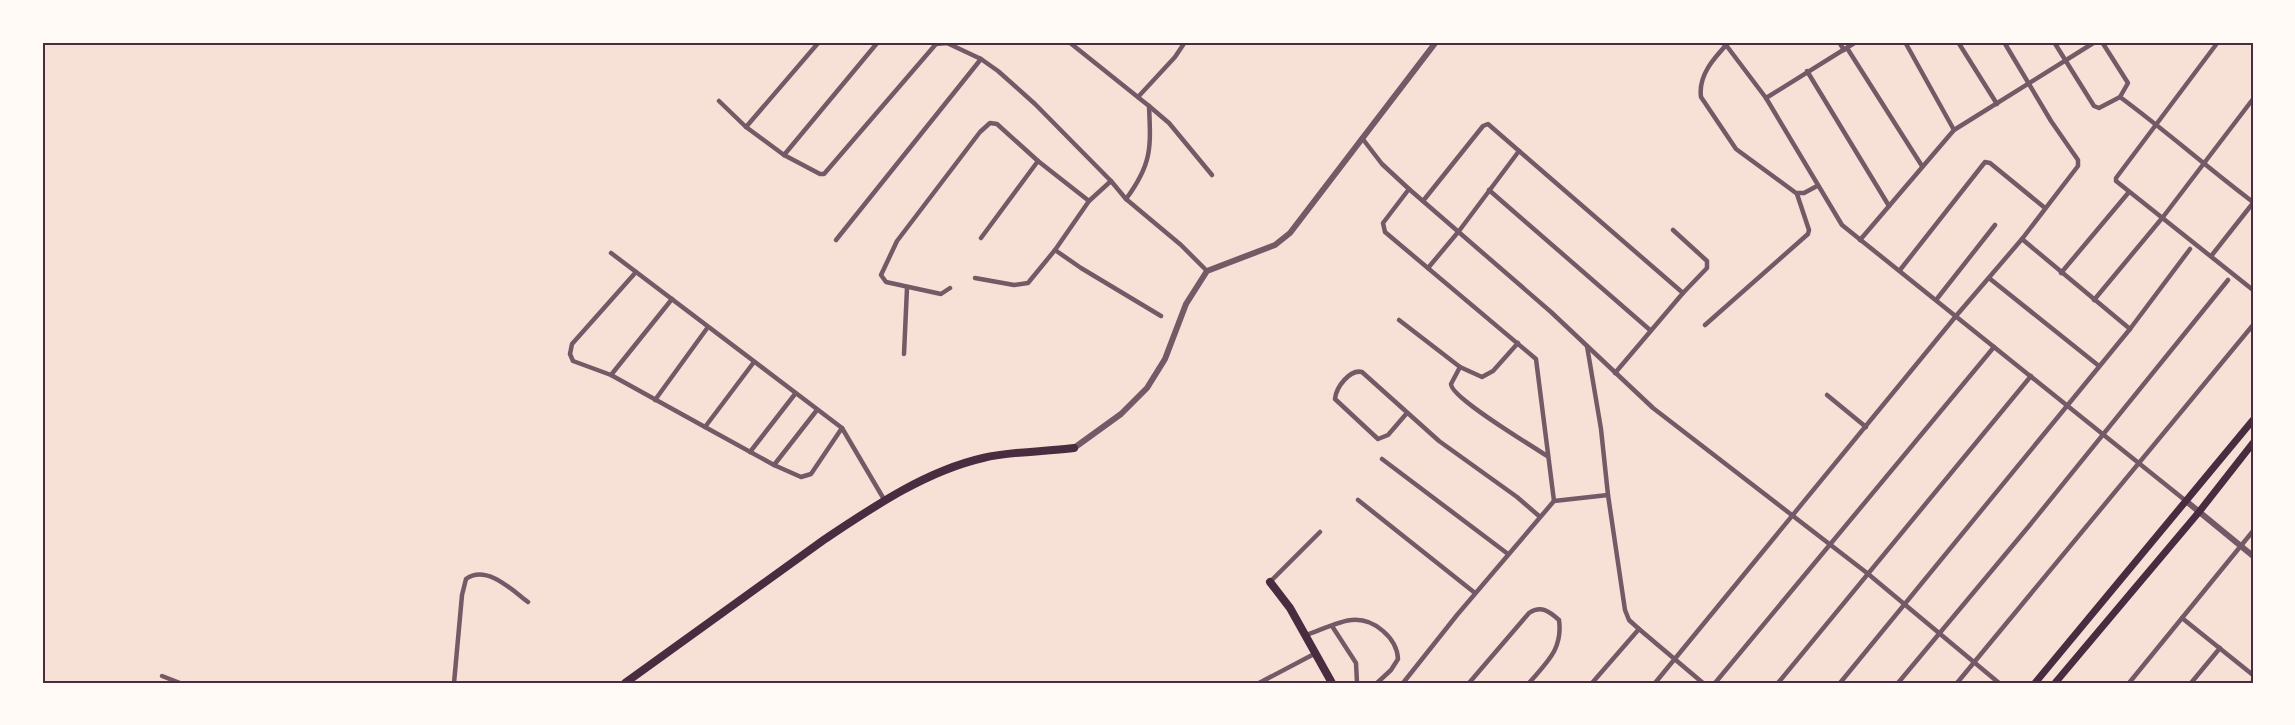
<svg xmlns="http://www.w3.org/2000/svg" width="2295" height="725" viewBox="0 0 2295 725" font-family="'Titillium Web',sans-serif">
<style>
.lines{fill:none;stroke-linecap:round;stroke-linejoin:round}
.minor{stroke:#755966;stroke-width:4.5}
.tertiary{stroke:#755966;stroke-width:6}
.secondary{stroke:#4a2c40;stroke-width:7}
.trunk{stroke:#4a2c40;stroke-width:8}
.neatline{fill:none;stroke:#4a2c40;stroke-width:2}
</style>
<rect width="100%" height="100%" fill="#f7e1d7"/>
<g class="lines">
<g class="minor">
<path d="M933,42L936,44L947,43L981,59L998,71L1035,104L1111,181L1126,199L1181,245L1207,271"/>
<path d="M1069,42L1149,106C1151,148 1152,164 1126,199"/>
<path d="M1721,42L1726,45L1766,98L1842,225L2186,501"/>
<path d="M1729,42C1714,58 1698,75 1701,97L1736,149L1796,193H1804L1817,186"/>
<path d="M1839,42L1844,50"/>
<path d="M1905,42L1954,130"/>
<path d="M1958,42L1997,104"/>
<path d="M2054,42L2094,106L2099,108L2120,97L2128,83L2102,42"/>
<path d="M2218,42L2116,178V181L2253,290"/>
<path d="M1847,48L1922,166"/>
<path d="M1807,71L1889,206"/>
<path d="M1138,97L1175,57L1185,42"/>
<path d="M2120,97C2166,131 2208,168 2253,202"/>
<path d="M1766,98L1856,42"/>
<path d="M719,101L746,127L819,42"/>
<path d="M1149,106L1169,123L1212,175"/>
<path d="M746,127L784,155L820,174H824L936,44"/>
<path d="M1362,138L1382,164L1409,189L1551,312L1653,408L1867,573L1999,683"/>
<path d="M784,155L878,42"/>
<path d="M1409,189L1383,223L1385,232L1536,359L1554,501"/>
<path d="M1489,190L1650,330"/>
<path d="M1089,201L1111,181"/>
<path d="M1423,201L1483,126L1488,124L1683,293L1615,373"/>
<path d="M1673,230L1707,261V268L1683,293"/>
<path d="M981,238L1038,161"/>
<path d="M2022,239L2130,329"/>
<path d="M836,240L981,59"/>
<path d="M1860,240L1954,130L2095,42"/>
<path d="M1055,250L1081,268L1161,316"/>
<path d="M611,253L842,428L885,501"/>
<path d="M2212,255L2253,203"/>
<path d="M1428,268L1459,231L1519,151"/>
<path d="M1900,270L1985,162L1990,163L2045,208"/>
<path d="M2061,273L2129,192"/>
<path d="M1989,278L2099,366"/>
<path d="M950,288L941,294L886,282L881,275L897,241L980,132L990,123L997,124L1038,161L1089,201L1055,250L1028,283L1014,285L975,278"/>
<path d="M672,299L611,375L705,427"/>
<path d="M1936,300L1995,225"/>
<path d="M2094,300L2163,217L2253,99"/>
<path d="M1399,320L1460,367L1482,377L1493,371L1518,343"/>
<path d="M1705,325L1808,234L1809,230L1797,194"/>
<path d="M1587,346L1601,429L1608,495L1625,610L1629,620L1639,629L1703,683"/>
<path d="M904,354L907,288"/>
<path d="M754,362L705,427L774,465L801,477L811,474L842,428"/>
<path d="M1460,367L1451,384C1451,398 1531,445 1547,456"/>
<path d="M611,375L573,361L570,354L572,344L636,272"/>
<path d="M1827,395L1866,427"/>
<path d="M655,400L708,327"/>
<path d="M1407,413L1388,435L1378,439L1335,399C1336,387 1350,369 1362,372L1439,441L1517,497L1539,516"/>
<path d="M750,452L795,394"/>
<path d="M1382,459L1508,554"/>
<path d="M774,465L817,410"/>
<path d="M1358,500L1475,593"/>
<path d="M1270,582L1320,532"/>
<path d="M2182,618L2253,675"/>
<path d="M1332,626L1356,663L1357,683"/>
<path d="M1306,635C1319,631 1338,621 1352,620C1374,618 1397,638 1398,659L1391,670L1377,683"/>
<path d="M162,676L180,683"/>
<path d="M454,683L462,595L466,579C486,564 512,590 528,602"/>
<path d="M1259,683L1316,653"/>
<path d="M1403,683L1457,615L1554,501L1608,495"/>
<path d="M1469,683L1529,613C1541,605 1549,611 1559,620C1563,649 1547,662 1529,683"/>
<path d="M1592,683L1639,629"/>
<path d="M1655,683L1956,316L2022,239L2078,166V160L2051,121L2004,42"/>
<path d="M1715,683L1994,347"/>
<path d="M1778,683L2031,376"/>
<path d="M1840,683L2130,329L2190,249"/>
<path d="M1898,683L2029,526L2228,280"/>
<path d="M1957,683L2253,325"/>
<path d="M2129,683L2253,531"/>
<path d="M2191,683L2220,648"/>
<path d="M2252,683L2253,681"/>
</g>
<g class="tertiary">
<path d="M1074,448L1121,414L1147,388L1165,359L1186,304L1207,271L1275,245L1290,233L1436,42"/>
<path d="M2186,501L2253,556"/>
</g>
<g class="secondary">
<path d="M2035,683L2253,420"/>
<path d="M2055,683L2199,512L2253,443"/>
</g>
<g class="trunk">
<path d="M1270,582L1290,608L1332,683"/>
<path d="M625,683L825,539C873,507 926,471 983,458C1013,451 1044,452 1074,448"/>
</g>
</g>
<rect width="2295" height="725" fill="none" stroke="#fffaf5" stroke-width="87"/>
<rect x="44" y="44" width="2208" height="638" class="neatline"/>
</svg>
